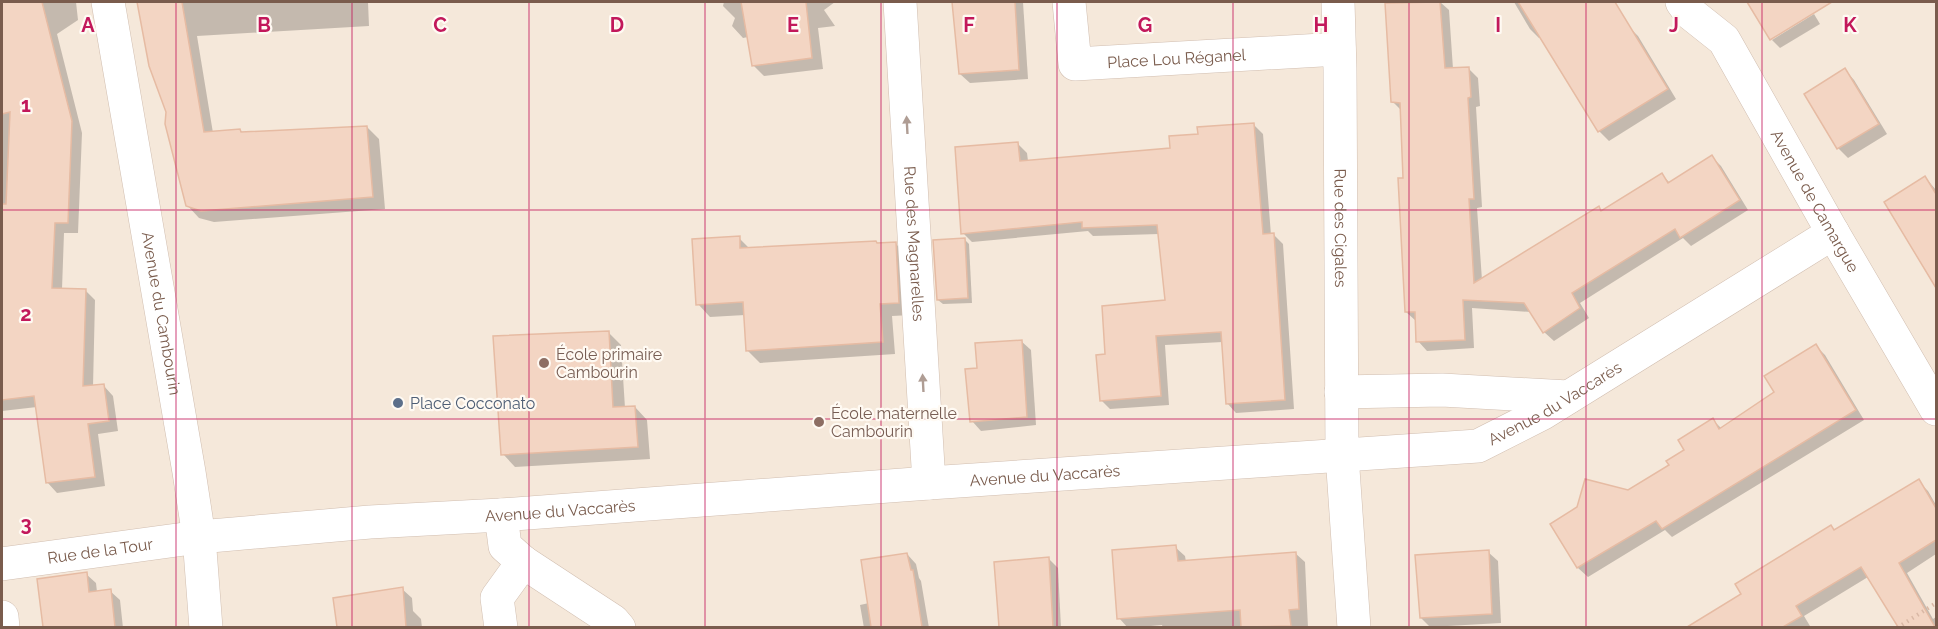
<svg xmlns="http://www.w3.org/2000/svg" width="1938" height="629" viewBox="0 0 1938 629" font-family="Raleway,sans-serif">
<style>
.residential{fill:#f5e8da}
.shadow{fill:#0003}
.building{fill:#f3d5c3;stroke:#e6bba3;stroke-width:1.5}
.lines{fill:none;stroke-linecap:round;stroke-linejoin:round}
.minor-casing{stroke:#d1beb0;stroke-width:34}
.path{stroke:#d9b8a5;stroke-width:4;stroke-dasharray:1.5 4.5;stroke-linecap:butt}
.minor{stroke:#fff;stroke-width:33}
.oneway{fill:#af9d94}
.grid{fill:none;stroke:#c2185b;stroke-width:1.5;stroke-opacity:0.55}
.education-dot{fill:#8d6e63;stroke:#fffaf3;stroke-width:2}
.service-dot{fill:#5c6f8a;stroke:#fffaf3;stroke-width:2}
.labels{text-anchor:middle;dominant-baseline:central;stroke-width:4.5;stroke-linejoin:round;paint-order:stroke}
.street-label{font-size:16px;fill:#7a5c4d;stroke:#fffaf3}
.education-label{font-size:16px;fill:#785e54;stroke:#fffaf3;text-anchor:start}
.service-label{font-size:16px;fill:#4e5e75;stroke:#fffaf3;text-anchor:start}
.grid-label{font-size:20px;text-anchor:middle;font-weight:bold;fill:#c2185b;stroke:#fffaf3;stroke-width:4.5;stroke-linejoin:round;paint-order:stroke}
</style>
<rect width="100%" height="100%" fill="#fdf6ec"/>
<rect class="residential" x="2" y="2" width="1934" height="625"/>
<g class="shadow">
<path d="M2,2H76L78,20L57,34L82,133L78,233H64L62,289L85,290L95,300L93,387L103,385L113,396L118,431L98,434L105,486L57,493L47,482L37,407L2,411Z"/>
<path d="M140,2H368L369,26L197,36L213,133L240,130L243,133L367,127L379,139L385,209L214,222L199,218L187,205L168,112L151,65Z"/>
<path d="M724,2H835L824,10L835,26L818,28L823,69L764,76L753,65L748,37L743,38L732,26L735,18L723,6Z"/>
<path d="M953,2H1023L1028,79L970,83L960,74Z"/>
<path d="M1440,2L1449,10L1453,69L1468,68L1478,78L1480,106L1476,107L1482,207L1477,208L1482,280L1598,208L1602,212L1662,175L1670,183L1712,157L1721,166L1748,210L1691,246L1683,238L1580,303L1589,318L1554,341L1544,332L1531,312L1472,308L1474,348L1427,351L1418,341L1416,321L1406,312L1402,111L1393,102L1386,4Z"/>
<path d="M1514,2H1603L1622,31L1629,27L1638,36L1676,99L1609,141L1599,131L1541,36L1539,38L1530,29Z"/>
<path d="M1749,2H1807L1813,11L1771,37V39Z"/>
<path d="M1814,14L1820,24L1780,48L1772,40Z"/>
<path d="M1845,70L1854,80L1887,134L1848,158L1839,149L1806,95Z"/>
<path d="M1254,125L1263,134L1271,235L1273,234L1283,244L1294,409L1236,413L1227,403L1223,342L1165,345L1169,405L1110,409L1101,400L1106,355L1167,301L1159,234L1093,236L1088,231L972,242L963,233L1018,144L1027,153L1028,161L1172,150L1200,135Z"/>
<path d="M1925,177L1936,190V286L1886,203Z"/>
<path d="M739,238L750,249L895,243L908,256L911,315L892,316L895,354L760,363L747,350L745,315L710,317L698,304Z"/>
<path d="M964,239L969,244L972,303L943,304L938,300Z"/>
<path d="M608,332L621,345L625,408L635,407L647,420L650,459L515,467L503,454Z"/>
<path d="M1021,341L1031,350L1036,425L981,431L972,421Z"/>
<path d="M1816,346L1825,355L1864,420L1672,537L1665,530L1588,577L1578,568L1552,525L1628,492L1671,466L1713,420L1722,429L1776,392Z"/>
<path d="M1918,481L1928,491L1936,505V554L1907,573L1933,619L1936,617V628H1900L1868,577L1804,616L1810,626L1808,628H1690L1743,595L1834,531Z"/>
<path d="M1175,547L1185,556L1186,562L1295,553L1305,562L1308,628H1163L1162,625L1128,628L1119,618Z"/>
<path d="M1488,552L1498,561L1501,623L1430,627L1421,618Z"/>
<path d="M907,554L916,564L919,578L921,581L929,628H864L860,605L869,603Z"/>
<path d="M1048,558L1058,568L1061,628H1001L995,563Z"/>
<path d="M86,574L96,583L97,592L110,591L120,600L123,628H44L38,580Z"/>
<path d="M402,589L412,598L413,611L421,619L422,628H338L335,599Z"/>
</g>
<g class="building">
<path d="M2,2H42L72,121L68,223H55L52,288L86,289L83,386L104,384L109,421L88,424L95,477L46,483L34,396L2,400V204H6L10,112L2,114Z"/>
<path d="M137,2H182L204,132L240,129L241,132L367,126L373,197L201,211L186,206L165,124L166,112L149,66Z"/>
<path d="M741,2H806L812,58L752,66Z"/>
<path d="M952,2H1015L1019,70L959,74Z"/>
<path d="M1440,2L1445,68L1469,67L1471,97L1468,98L1474,199H1469L1474,283L1599,206L1601,211L1662,173L1668,183L1712,155L1740,200L1680,238L1675,229L1572,293L1580,308L1543,333L1524,303L1463,300L1465,340L1416,342L1415,312H1405L1398,178H1403L1400,103L1391,102L1385,3Z"/>
<path d="M1518,2H1615L1668,89L1598,132Z"/>
<path d="M1747,2H1832L1770,40Z"/>
<path d="M1845,68L1879,124L1837,149L1804,94Z"/>
<path d="M1254,123L1263,234L1274,233L1285,400L1226,404L1221,332L1156,336L1161,396L1100,401L1096,355L1105,354L1102,306L1165,300L1157,225L1082,228V222L961,234L955,147L1018,142L1020,161L1170,148L1169,136L1198,134L1197,127Z"/>
<path d="M1925,176L1936,194V288L1884,202Z"/>
<path d="M740,236V248L876,241L877,243L896,242L899,303L880,304L883,342L746,351L743,302L696,305L692,239Z"/>
<path d="M965,238L968,298L937,300L933,240Z"/>
<path d="M609,331L613,407L635,406L638,447L501,455L493,336Z"/>
<path d="M1022,340L1027,417L970,422L965,369L977,368L975,343Z"/>
<path d="M1816,344L1856,410L1662,529L1656,521L1577,568L1550,524L1577,507L1585,479L1628,490L1669,465L1666,461L1684,450L1678,440L1713,418L1719,429L1774,392L1764,376Z"/>
<path d="M1919,479L1936,508V540L1899,563L1935,627H1898L1861,567L1796,606L1802,616L1783,627H1687L1741,594L1735,584L1831,525L1834,530Z"/>
<path d="M1176,545L1178,561L1296,552L1299,609L1289,610L1291,626L1241,627L1240,610L1117,619L1112,550Z"/>
<path d="M1489,550L1492,614L1420,618L1415,555Z"/>
<path d="M907,553L911,570H913L922,627H871L861,560Z"/>
<path d="M1049,557L1053,627H999L994,562Z"/>
<path d="M87,572L89,592L111,589L115,627H43L37,579Z"/>
<path d="M403,587L406,627H337L333,598Z"/>
</g>
<g class="lines">
<defs>
<g id="minor">
<path id="s1" d="M108,2L189,472L199,537L206,628"/>
<path id="s2" d="M900,2L929,483"/>
<path id="s3" d="M1069,2L1075,64L1339,49"/>
<path id="s4" d="M1338,2L1340,70L1342,455L1354,628"/>
<path id="s5" d="M1682,2L1690,13L1724,40L1833,233L1936,409"/>
<path d="M1341,392L1442,390L1568,397"/>
<path d="M501,515L505,546L523,562L613,621L619,628"/>
<path id="s6" d="M2,564L199,537L370,522L501,515L929,483L1478,446L1543,413L1833,233"/>
<path d="M2,617L3,628"/>
<path d="M501,628L497,598L523,562"/>
</g>
</defs>
<use href="#minor" class="minor-casing"/>
<path class="path" d="M1897,628L1936,603"/>
<use href="#minor" class="minor"/>
</g>
<defs><path id="oneway-solid" d="M-6-.8H1V-3.2L6.5 0L1 3.2V.8H-6Z" transform="scale(1.5)"/></defs>
<g class="oneway">
<use href="#oneway-solid" transform="translate(907 125) rotate(-93)"/>
<use href="#oneway-solid" transform="translate(923 383) rotate(-93)"/>
</g>
<path class="grid" d="M176,2V628M352,2V628M529,2V628M705,2V628M881,2V628M1057,2V628M1233,2V628M1409,2V628M1586,2V628M1762,2V628M2,210H1936M2,419H1936"/>
<g class="education-dot">
<circle cx="544" cy="363" r="6"/>
<circle cx="819" cy="422" r="6"/>
</g>
<circle class="service-dot" cx="398" cy="403" r="6"/>
<g class="labels">
<g class="street-label">
<text stroke="none"><textPath href="#s3" startOffset="164">Place Lou Réganel</textPath></text>
<text stroke="none"><textPath href="#s5" startOffset="242">Avenue de Camargue</textPath></text>
<text stroke="none"><textPath href="#s4" startOffset="226">Rue des Cigales</textPath></text>
<text stroke="none"><textPath href="#s2" startOffset="242">Rue des Magnarelles</textPath></text>
<text stroke="none"><textPath href="#s1" startOffset="316">Avenue du Cambourin</textPath></text>
<text stroke="none"><textPath href="#s6" startOffset="1569">Avenue du Vaccarès</textPath></text>
<text stroke="none"><textPath href="#s6" startOffset="1047">Avenue du Vaccarès</textPath></text>
<text stroke="none"><textPath href="#s6" startOffset="561">Avenue du Vaccarès</textPath></text>
<text stroke="none"><textPath href="#s6" startOffset="99">Rue de la Tour</textPath></text>
</g>
<g class="education-label">
<text x="556" y="354">École primaire<tspan x="556" dy="18">Cambourin</tspan></text>
<text x="831" y="413">École maternelle<tspan x="831" dy="18">Cambourin</tspan></text>
</g>
<g class="service-label">
<text x="410" y="403">Place Cocconato</text>
</g>
</g>
<g class="grid-label">
<text x="88" y="32">A</text>
<text x="264" y="32">B</text>
<text x="440" y="32">C</text>
<text x="617" y="32">D</text>
<text x="793" y="32">E</text>
<text x="969" y="32">F</text>
<text x="1145" y="32">G</text>
<text x="1321" y="32">H</text>
<text x="1498" y="32">I</text>
<text x="1674" y="32">J</text>
<text x="1850" y="32">K</text>
<text x="26" y="112">1</text>
<text x="26" y="321">2</text>
<text x="26" y="531">3</text>
</g>
<rect width="1938" height="629" fill="none" stroke="#7a5c4d" stroke-width="6"/>
</svg>
